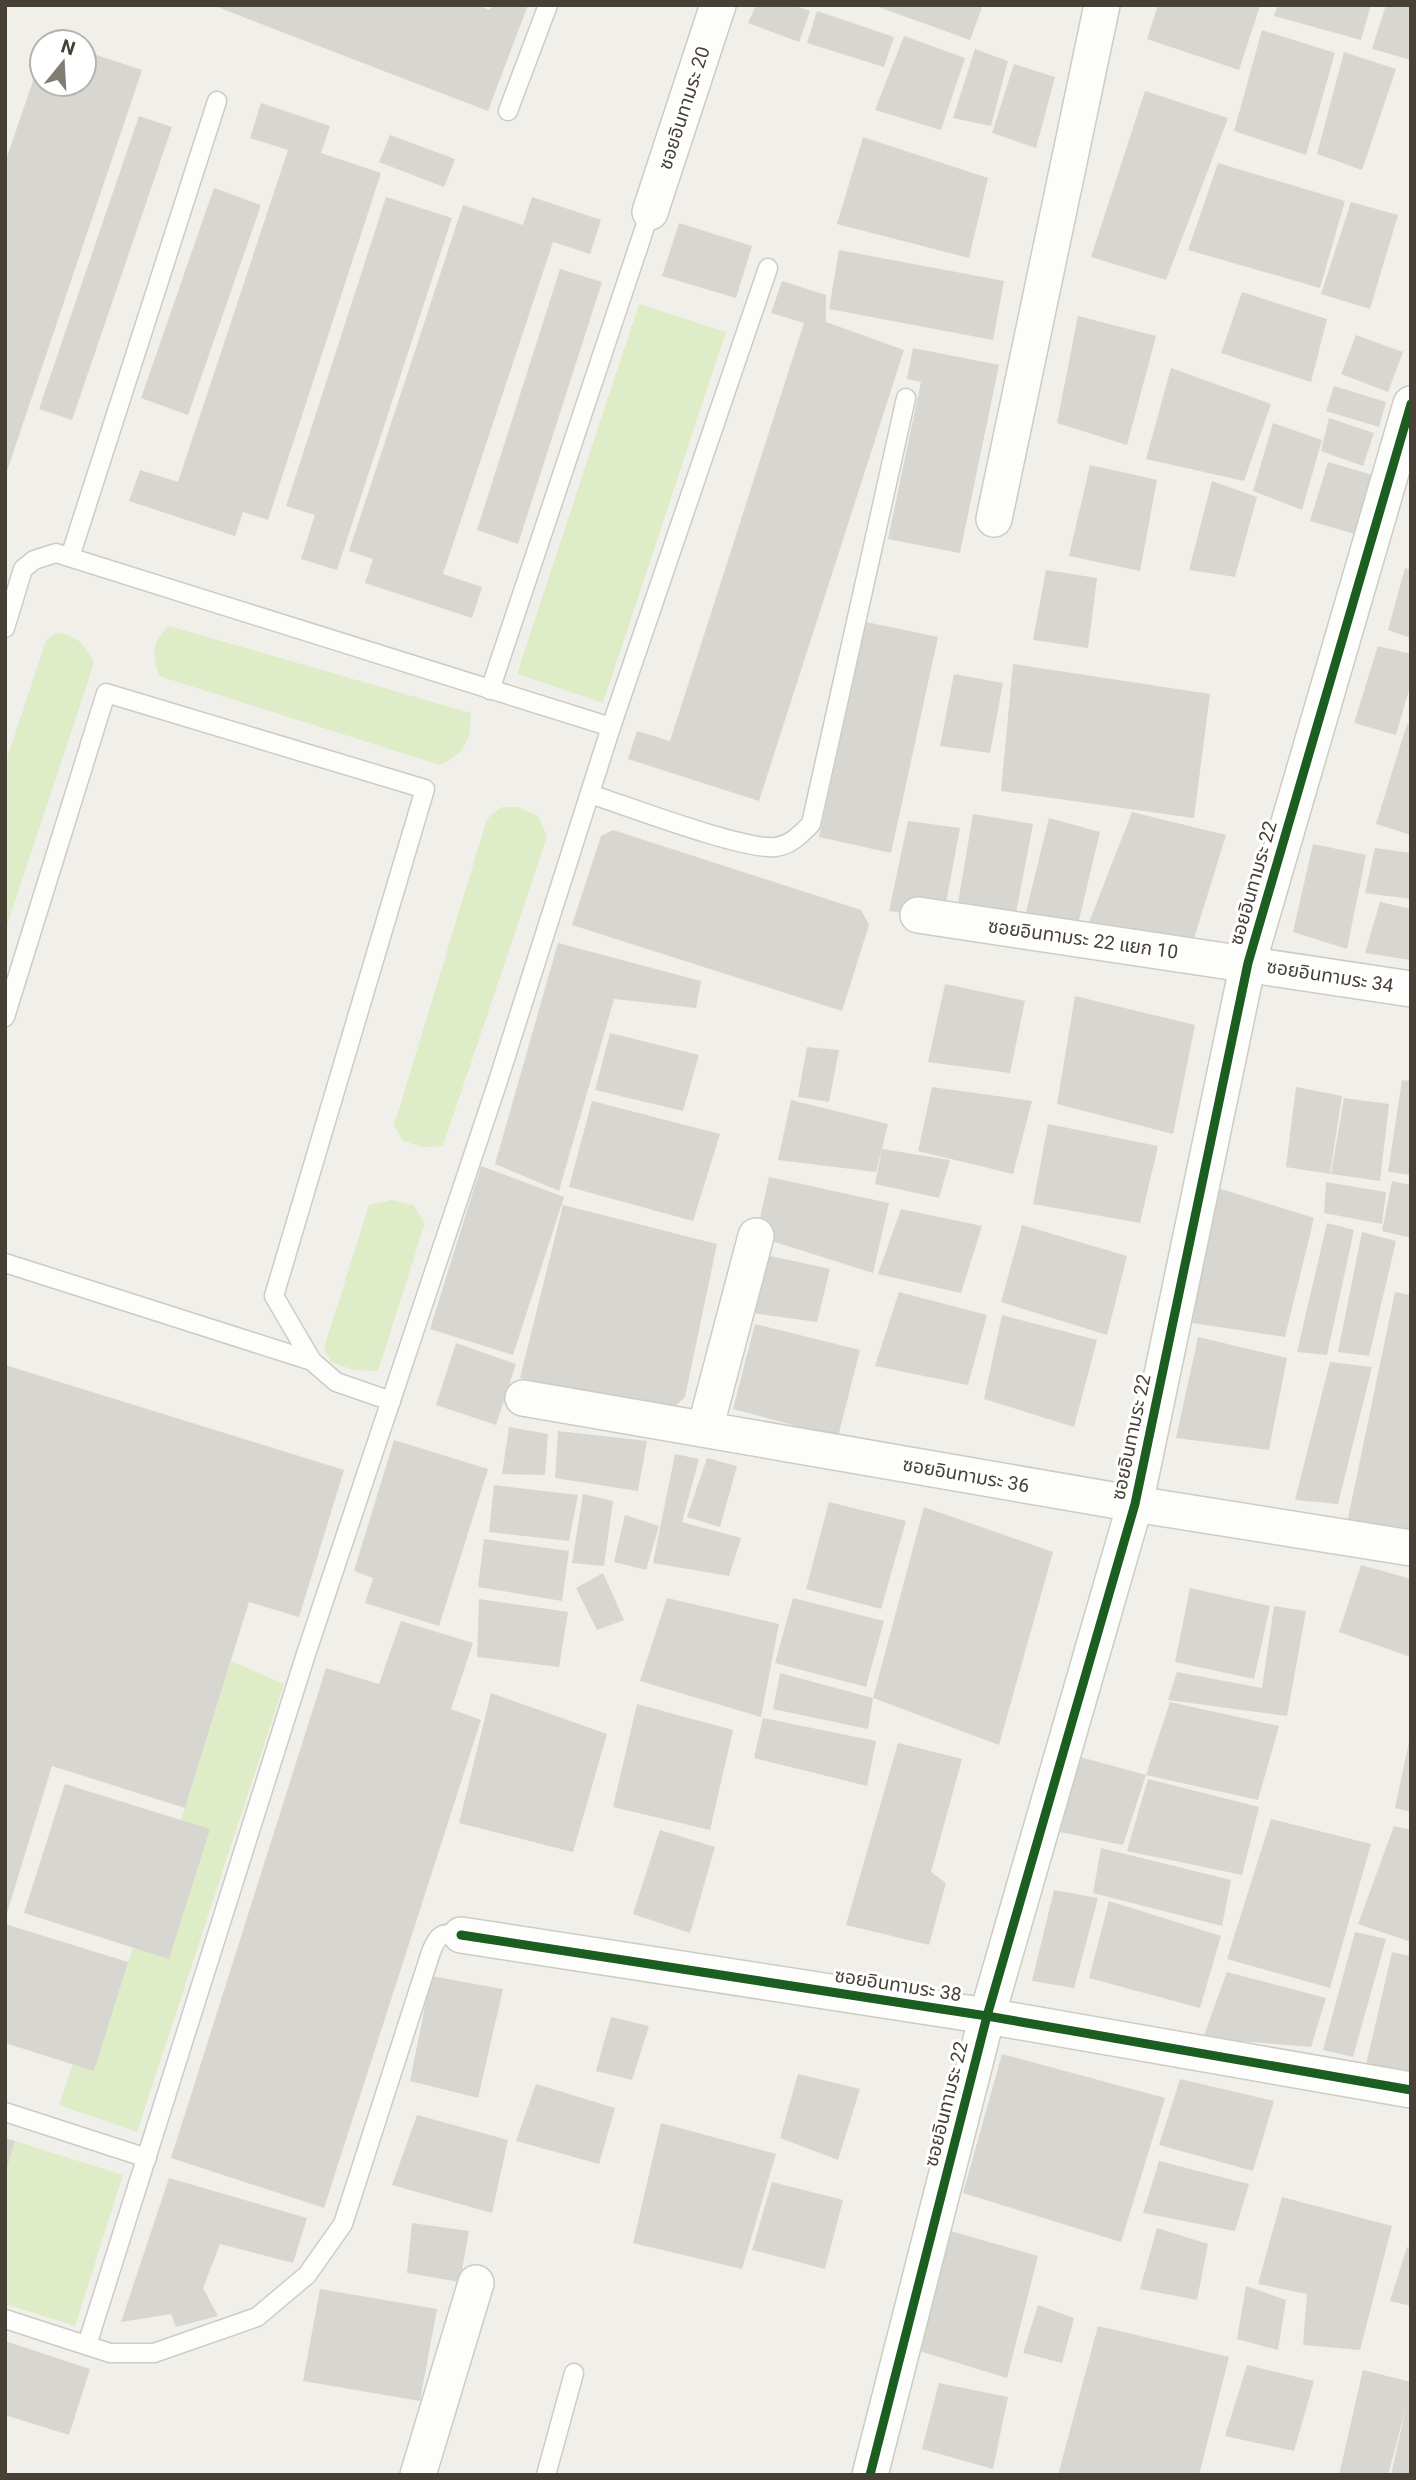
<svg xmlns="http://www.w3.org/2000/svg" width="1416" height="2480" viewBox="0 0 1416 2480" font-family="Roboto,'Noto Sans Thai',sans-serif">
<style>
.green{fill:#deecc8}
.building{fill:#d8d6d1}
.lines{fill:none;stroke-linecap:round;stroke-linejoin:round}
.lane-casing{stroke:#cdcbc6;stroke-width:21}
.street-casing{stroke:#cdcbc6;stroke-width:38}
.lane{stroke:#fdfdfc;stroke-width:18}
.street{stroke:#fdfdfc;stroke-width:35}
.cycleway-casing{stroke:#fff;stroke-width:13}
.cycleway{stroke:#1b5e20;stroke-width:9}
.labels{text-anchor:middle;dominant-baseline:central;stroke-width:6;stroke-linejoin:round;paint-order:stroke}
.street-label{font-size:19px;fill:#474035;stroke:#fff}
</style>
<rect width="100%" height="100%" fill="#f0efea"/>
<g class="green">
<path d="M639,304L726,332L603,703L517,674Z"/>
<path d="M169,626L471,713C470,741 466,753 440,765L159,676C152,653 151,643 169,626Z"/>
<path d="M56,633C78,635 85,645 94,663L5,932V765L46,641Z"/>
<path d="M502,807H517L538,816L547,837L443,1146L423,1147L403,1141L394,1126L487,819Z"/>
<path d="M391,1200L413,1205L425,1223L378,1371L354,1370L331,1362L324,1348L369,1205Z"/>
<path d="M231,1661L284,1684L137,2132L59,2105L73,2064L128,1962L185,1808Z"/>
<path d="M15,2141L123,2175L75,2326L5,2304V2171Z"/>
</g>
<g class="building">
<path d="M212,5H477L490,10L492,5H528L488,111Z"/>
<path d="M756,5H794L810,11L799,42L748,23Z"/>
<path d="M873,5H983L970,40Z"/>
<path d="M1158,5L1260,6L1239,70L1147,39Z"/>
<path d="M1278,5H1371L1361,40L1274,16Z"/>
<path d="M1386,5H1411V60L1372,49Z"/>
<path d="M817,11L894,37L884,67L807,43Z"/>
<path d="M1262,30L1335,53L1306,155L1234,131Z"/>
<path d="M904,36L965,58L941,130L875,110Z"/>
<path d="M975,49L1008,61L991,126L953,118Z"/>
<path d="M84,51L142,70L5,477V163L38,66L42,67V84H84Z"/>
<path d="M1344,52L1396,69L1362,170L1317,154Z"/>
<path d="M1014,64L1055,77L1036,148L992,133Z"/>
<path d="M1145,91L1228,118L1166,280L1091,257Z"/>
<path d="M261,103L330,126L321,153L381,173L268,520L243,512L235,536L129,501L140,470L178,482L288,150L250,138Z"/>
<path d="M139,116L172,127L72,420L39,409Z"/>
<path d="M390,135L455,159L444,187L379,162Z"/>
<path d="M863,137L988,178L969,258L837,224Z"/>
<path d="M1218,163L1345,201L1320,288L1188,250Z"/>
<path d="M214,188L261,205L188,415L141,398Z"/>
<path d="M386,197L452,218L337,570L301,559L315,515L286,506Z"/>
<path d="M532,197L601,220L590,254L553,242L443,574L482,587L472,618L365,583L373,559L349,551L463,205L523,225Z"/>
<path d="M1351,202L1398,215L1370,309L1321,294Z"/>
<path d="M679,223L752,246L736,298L662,276Z"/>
<path d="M839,250L1004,281L993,340L829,309Z"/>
<path d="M560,269L602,282L518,544L477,530Z"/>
<path d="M782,281L826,295V322L904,350L759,801L628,759L637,731L670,741L804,323L771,313Z"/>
<path d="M1242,292L1327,319L1311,382L1221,353Z"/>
<path d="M1078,316L1156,336L1127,445L1057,423Z"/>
<path d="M1356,335L1403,352L1388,392L1341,374Z"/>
<path d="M913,348L999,365L960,553L888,539L921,382L907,379Z"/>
<path d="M1171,368L1271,404L1244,481L1146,459Z"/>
<path d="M1334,386L1386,402L1379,427L1326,411Z"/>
<path d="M1329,418L1374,433L1363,466L1321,451Z"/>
<path d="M1273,423L1322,440L1302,510L1253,491Z"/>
<path d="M1328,462L1373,475L1355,534L1310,521Z"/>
<path d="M1090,465L1157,480L1140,571L1069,556Z"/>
<path d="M1212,481L1257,497L1235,577L1189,570Z"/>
<path d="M1405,568L1411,570V638L1388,630Z"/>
<path d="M1046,570L1097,578L1088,648L1033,640Z"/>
<path d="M866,622L938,637L891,853L819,837Z"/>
<path d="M1378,646L1411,654V683L1396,735L1354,723Z"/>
<path d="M1013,664L1210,694L1194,818L1001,791Z"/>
<path d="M954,674L1003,683L990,753L940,746Z"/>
<path d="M1407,724L1411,725V835L1376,824Z"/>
<path d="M1132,812L1226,835L1191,948L1088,925Z"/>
<path d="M973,814L1033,824L1013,929L955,921Z"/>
<path d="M1049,818L1100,832L1078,924L1025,916Z"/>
<path d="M908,821L960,828L943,919L889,911Z"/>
<path d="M613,830L861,910L869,925L842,1011L572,925L601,836Z"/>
<path d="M1313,844L1366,855L1347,949L1293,932Z"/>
<path d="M1375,848L1411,853V899L1365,893Z"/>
<path d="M1380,902L1411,909V960L1365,953Z"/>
<path d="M558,943L701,981L696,1008L614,999L559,1191L495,1164Z"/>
<path d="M945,984L1025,1001L1010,1073L928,1062Z"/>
<path d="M1075,996L1195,1025L1173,1134L1057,1104Z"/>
<path d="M610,1033L699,1055L683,1111L595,1090Z"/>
<path d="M807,1047L839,1050L829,1102L798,1097Z"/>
<path d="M1402,1080L1411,1081V1175L1388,1172Z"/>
<path d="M932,1087L1032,1101L1013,1174L918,1151Z"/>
<path d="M1296,1087L1342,1096L1330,1174L1286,1167Z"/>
<path d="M1344,1098L1389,1104L1380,1181L1331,1174Z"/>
<path d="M791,1100L888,1124L876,1172L778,1160Z"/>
<path d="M592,1101L720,1134L693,1221L569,1187Z"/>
<path d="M1048,1124L1158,1146L1140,1223L1033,1204Z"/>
<path d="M882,1149L950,1160L939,1198L875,1184Z"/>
<path d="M481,1166L564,1197L513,1355L430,1329Z"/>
<path d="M769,1177L889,1203L873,1273L756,1236Z"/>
<path d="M1392,1181L1411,1185V1238L1382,1231Z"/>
<path d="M1326,1182L1386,1192L1382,1224L1324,1213Z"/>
<path d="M1218,1188L1314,1218L1285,1337L1192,1323Z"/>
<path d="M563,1205L717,1244L685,1397L669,1412L520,1378Z"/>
<path d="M901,1209L982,1226L961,1293L878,1274Z"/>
<path d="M1327,1223L1354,1230L1327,1355L1297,1352Z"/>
<path d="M1022,1225L1127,1256L1107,1335L1001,1302Z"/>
<path d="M1362,1232L1396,1241L1369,1356L1338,1352Z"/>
<path d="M766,1255L830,1269L817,1322L751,1313Z"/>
<path d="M899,1292L987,1315L968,1385L875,1366Z"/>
<path d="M1395,1292L1411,1295V1534L1347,1523Z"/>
<path d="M1002,1315L1097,1340L1074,1427L984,1399Z"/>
<path d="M755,1324L860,1350L838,1437L733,1409Z"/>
<path d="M1198,1337L1287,1358L1269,1450L1176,1438Z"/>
<path d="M456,1343L516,1364L496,1425L436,1405Z"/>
<path d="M1330,1362L1372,1367L1338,1504L1295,1500Z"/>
<path d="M5,1365L344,1470L299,1617L249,1602L185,1808L52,1766L6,1916Z"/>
<path d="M509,1427L548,1434L545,1475L502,1474Z"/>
<path d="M558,1431L647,1441L638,1491L555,1478Z"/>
<path d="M394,1440L488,1469L439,1626L365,1603L373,1578L354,1571Z"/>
<path d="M675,1454L699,1459L682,1522L741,1538L729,1576L653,1563Z"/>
<path d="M707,1458L737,1466L720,1527L687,1517Z"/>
<path d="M494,1485L578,1495L569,1541L489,1532Z"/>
<path d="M583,1494L613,1501L604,1566L572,1563Z"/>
<path d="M829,1502L906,1521L881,1609L806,1589Z"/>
<path d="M924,1507L1053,1552L999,1745L873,1698Z"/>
<path d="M625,1515L659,1526L646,1570L614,1562Z"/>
<path d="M484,1539L569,1551L562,1601L478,1587Z"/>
<path d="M1361,1565L1411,1579V1657L1339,1632Z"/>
<path d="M603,1573L624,1620L597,1630L576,1588Z"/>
<path d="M1190,1588L1270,1606L1254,1679L1175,1662Z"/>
<path d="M667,1598L779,1624L761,1717L640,1681Z"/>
<path d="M793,1598L884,1621L866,1687L775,1663Z"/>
<path d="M479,1599L568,1612L559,1667L477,1657Z"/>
<path d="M1274,1606L1306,1611L1287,1716L1168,1700L1177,1672L1262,1688Z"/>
<path d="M401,1621L473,1643L451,1709L481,1720L324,2208L171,2158L326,1668L379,1684Z"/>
<path d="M780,1673L873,1698L868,1729L773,1709Z"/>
<path d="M491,1693L607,1734L573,1852L459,1823Z"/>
<path d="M1170,1702L1279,1726L1258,1800L1146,1775L1123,1845L1060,1832L1080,1757L1146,1775Z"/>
<path d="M637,1704L733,1730L710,1830L613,1807Z"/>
<path d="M763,1718L876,1741L867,1786L754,1758Z"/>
<path d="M1410,1737H1411V1812L1395,1808Z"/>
<path d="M898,1743L962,1759L931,1872L946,1883L929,1945L846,1925Z"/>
<path d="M1148,1779L1259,1807L1242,1875L1127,1851Z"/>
<path d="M65,1784L210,1829L169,1959L24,1913Z"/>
<path d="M1271,1819L1371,1844L1330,1988L1227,1959Z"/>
<path d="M1394,1826L1411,1830V1942L1358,1924Z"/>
<path d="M660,1830L715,1847L690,1933L633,1914Z"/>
<path d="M1101,1848L1231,1880L1222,1926L1093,1893Z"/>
<path d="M1054,1890L1098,1898L1074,1988L1032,1981Z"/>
<path d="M1109,1901L1221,1936L1200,2008L1089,1978Z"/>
<path d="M5,1924L128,1962L94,2071L5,2043Z"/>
<path d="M1355,1932L1386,1939L1353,2057L1323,2050Z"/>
<path d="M1392,1952L1411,1956V2072L1366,2065Z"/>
<path d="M1227,1972L1326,1998L1311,2047L1203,2038Z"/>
<path d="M431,1976L503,1989L478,2098L410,2081Z"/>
<path d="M611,2017L649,2026L632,2080L596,2071Z"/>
<path d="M1002,2054L1165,2098L1121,2242L963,2193Z"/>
<path d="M798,2074L860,2089L838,2160L780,2138Z"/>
<path d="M1180,2079L1274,2101L1253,2171L1159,2145Z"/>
<path d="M536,2084L615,2108L599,2164L516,2141Z"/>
<path d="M417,2115L508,2140L492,2213L392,2185Z"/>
<path d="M661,2123L776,2154L742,2269L633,2243Z"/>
<path d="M5,2138L15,2141L6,2170H5Z"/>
<path d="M1159,2161L1249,2184L1235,2231L1143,2213Z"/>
<path d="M169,2178L307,2218L293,2263L220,2244L203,2288L218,2316L176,2327L171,2314L121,2322Z"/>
<path d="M772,2182L843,2200L825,2269L752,2250Z"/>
<path d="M1282,2197L1392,2226L1360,2350L1303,2345L1307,2294L1258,2284Z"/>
<path d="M412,2223L469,2231L460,2282L407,2273Z"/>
<path d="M1157,2228L1208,2244L1197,2300L1140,2289Z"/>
<path d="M947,2230L1038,2256L1007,2378L916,2350Z"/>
<path d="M1407,2247L1411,2248V2306L1390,2301Z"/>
<path d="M1246,2286L1286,2300L1278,2350L1237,2339Z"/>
<path d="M320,2289L437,2309L420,2401L303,2381Z"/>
<path d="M1038,2305L1074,2318L1062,2363L1023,2353Z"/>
<path d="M1098,2326L1229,2357L1199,2475H1058Z"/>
<path d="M5,2341L90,2369L69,2435L5,2415Z"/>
<path d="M1247,2365L1314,2381L1294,2451L1225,2436Z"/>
<path d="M1363,2370L1411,2382V2475H1391L1406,2408L1388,2475H1339Z"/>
<path d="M939,2383L1008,2397L993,2469L922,2449Z"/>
</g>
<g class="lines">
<defs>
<g id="lane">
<path d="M508,111L548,5"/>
<path d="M70,557L217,101"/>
<path d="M5,628L23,569L34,560L56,553L611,727"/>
<path d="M490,690L650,212"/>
<path d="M590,794C627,806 745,851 776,847C792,844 800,835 811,824L906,398"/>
<path d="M5,1017L106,693L425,789L274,1296L312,1361L336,1382L391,1401"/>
<path d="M5,1263L312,1361"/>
<path d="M5,2112L147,2158"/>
<path d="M5,2319L110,2353H154L257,2317L307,2275L343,2224L431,1952C438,1934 442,1932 461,1935"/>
<path d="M87,2345L306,1654L497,1084L611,727L768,268"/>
<path d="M546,2475L574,2373"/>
</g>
<g id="street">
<path d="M650,212L718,5"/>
<path d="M994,519L1102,5"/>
<path d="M918,915L1411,989"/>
<path d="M523,1398L1135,1504L1411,1548"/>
<path d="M705,1429L756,1236"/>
<path d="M461,1935L987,2016L1411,2090"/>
<path d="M418,2475L476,2283"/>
<path d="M870,2475L987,2016L1135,1504L1248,963L1411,404"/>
</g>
</defs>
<use href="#lane" class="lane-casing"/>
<use href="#street" class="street-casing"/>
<use href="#lane" class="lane"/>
<use href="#street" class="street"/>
<defs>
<g id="cycleway">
<path d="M461,1935L987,2016L1411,2090"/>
<path d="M870,2475L987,2016L1135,1504L1248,963L1411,404"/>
</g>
</defs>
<use href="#cycleway" class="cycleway-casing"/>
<use href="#cycleway" class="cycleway"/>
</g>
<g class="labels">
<g class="street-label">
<text transform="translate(684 108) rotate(-72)">ซอยอินทามระ 20</text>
<text transform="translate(1253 883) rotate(-74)">ซอยอินทามระ 22</text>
<text transform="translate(1083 939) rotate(8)">ซอยอินทามระ 22 แยก 10</text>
<text transform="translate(1330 976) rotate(9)">ซอยอินทามระ 34</text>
<text transform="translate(1131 1437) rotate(-78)">ซอยอินทามระ 22</text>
<text transform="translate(966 1475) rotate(10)">ซอยอินทามระ 36</text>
<text transform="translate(898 1985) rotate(9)">ซอยอินทามระ 38</text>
<text transform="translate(946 2104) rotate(-76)">ซอยอินทามระ 22</text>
</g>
</g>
<rect width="1416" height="2480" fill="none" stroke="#474035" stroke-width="14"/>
<g transform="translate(63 63) rotate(18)"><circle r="33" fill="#ffffff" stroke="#b5b3ae" stroke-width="2"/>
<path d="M0-5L12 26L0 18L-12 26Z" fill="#827d74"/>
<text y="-10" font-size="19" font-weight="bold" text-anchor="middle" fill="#474035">N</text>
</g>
</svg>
